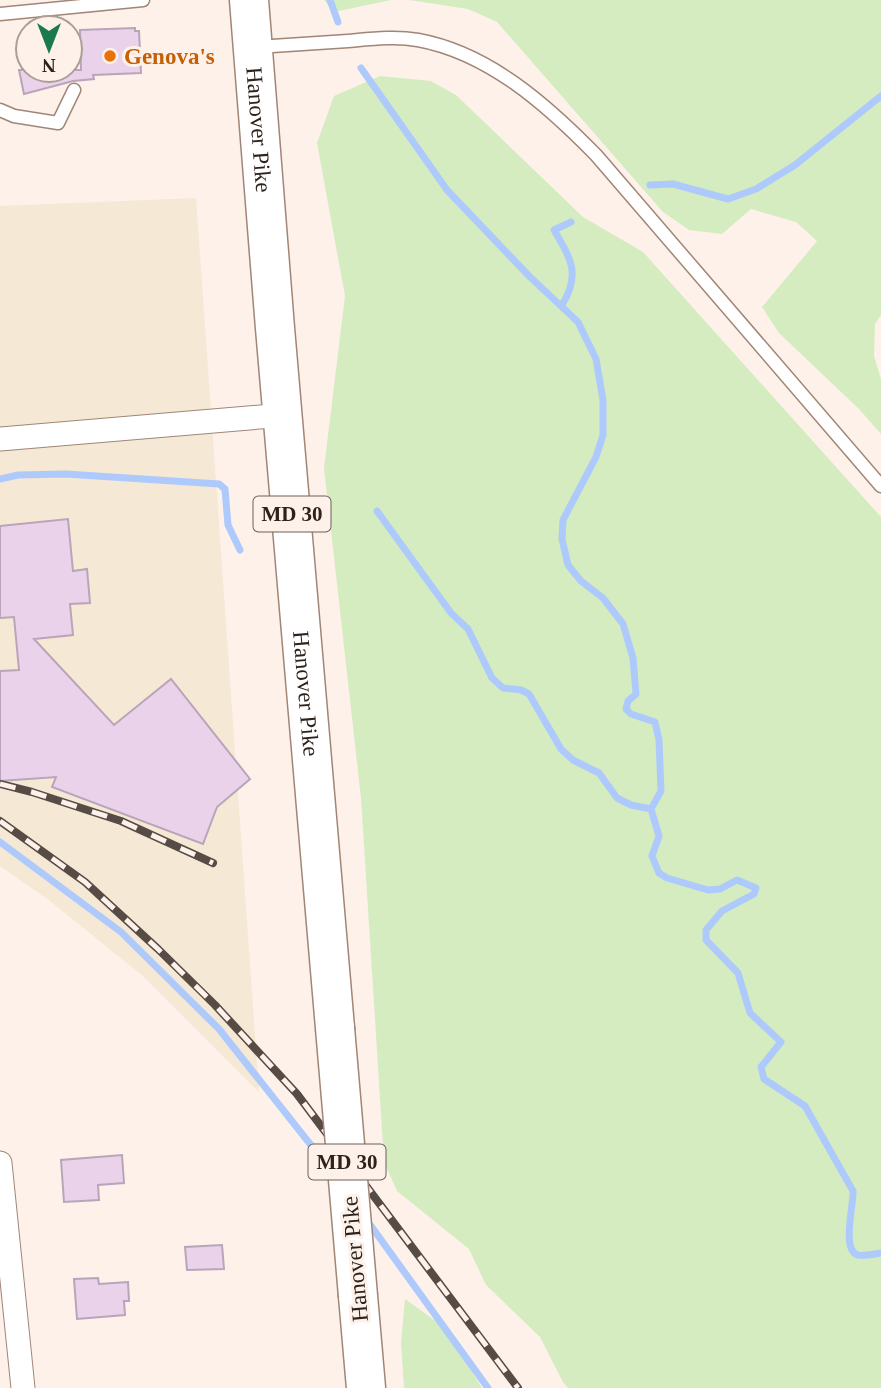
<svg xmlns="http://www.w3.org/2000/svg" width="881" height="1388" viewBox="0 0 881 1388" font-family="Georgia,serif">
<style>
.industrial{fill:#f5e8d4}
.green{fill:#d5ecc1}
.lines{fill:none;stroke-linecap:round;stroke-linejoin:round}
.stream{stroke:#aecafc;stroke-width:7}
.building{fill:#ead3ea;stroke:#b9a4ba;stroke-width:2}
.service-casing{stroke:#a08676;stroke-width:15}
.minor-casing{stroke:#a08676;stroke-width:25}
.trunk-casing{stroke:#a08676;stroke-width:41}
.service{stroke:#fff;stroke-width:12}
.minor{stroke:#fff;stroke-width:23}
.trunk{stroke:#fff;stroke-width:38}
.rail-casing{stroke:#564b45;stroke-width:8}
.rail{stroke:#fdf1ea;stroke-width:5;stroke-dasharray:16;stroke-linecap:butt}
.trunk-bridge-casing{stroke:#a08676;stroke-width:41;stroke-linecap:butt}
.trunk-bridge{stroke:#fff;stroke-width:38}
.food-dot{fill:#e8710a;stroke:#fdf1ea;stroke-width:2.5}
.labels{text-anchor:middle;dominant-baseline:central;stroke-width:6;stroke-linejoin:round;paint-order:stroke}
.shield{fill:#fdf1ea;stroke:#6b605a;stroke-width:2}
.shield-label{font-size:21px;font-weight:bold;fill:#2d221c}
.food-label{font-size:23px;font-weight:bold;fill:#c56008;stroke:#fdf1ea;text-anchor:start}
.street-label{font-size:23px;fill:#2d221c;stroke:#fdf1ea}
</style>
<rect width="100%" height="100%" fill="#fdf1ea"/>
<path class="industrial" d="M196,198L259,1092L143,976L50,901L0,866V206Z"/>
<g class="green">
<path d="M324,0H391L334,12Z"/>
<path d="M409,0H881V315L875,324L874,356L881,379V434L859,409L779,333L762,307L817,241L796,222L751,209L722,234L689,230L663,212L497,22L468,9Z"/>
<path d="M380,76L431,81L456,95L583,217L643,252L881,517V1388H568L563,1382L540,1337L486,1285L469,1249L397,1191L384,1162L361,798L324,468L345,296L317,143L334,96Z"/>
<path d="M405,1299L444,1327L482,1388H404L401,1343Z"/>
</g>
<g class="lines">
<g class="stream">
<path d="M330,0L338,22"/>
<path d="M361,68L447,190L529,276L578,322L596,359L603,400V435L596,457L563,520L562,539L568,565L581,581L603,598L623,624L633,658L636,694L628,701L626,709L631,714L655,722L659,740L661,791L651,809L659,836L652,856L659,873L667,878L708,890L720,889L737,880L756,888L754,894L722,911L706,930V940L738,973L750,1013L781,1042L761,1067L764,1079L805,1106L853,1191C854,1204 841,1251 858,1255C865,1256 874,1254 881,1253"/>
<path d="M650,185L673,184L728,199L756,189L795,165L881,96"/>
<path d="M562,305C581,274 571,259 554,230L571,222"/>
<path d="M0,479L18,475L66,474L219,484L225,489L228,525L240,550"/>
<path d="M377,511L451,613L468,629L492,678L503,688L521,690L529,694L561,749L573,760L599,773L617,798L631,805L651,809"/>
<path d="M0,842L121,932L219,1029L333,1173"/>
<path d="M366,1219L488,1388"/>
</g>
</g>
<g class="building">
<path d="M135,28V31H139L141,73L93,75L94,79L73,81L24,94L19,70H81L80,30Z"/>
<path d="M68,519L73,571L87,569L90,603L70,604L73,635L34,639L114,725L171,679L250,779L217,807L203,844L52,787L56,777L0,781V671L19,670L14,617L0,618V526Z"/>
<path d="M122,1155L124,1183L98,1185L99,1200L64,1202L61,1160Z"/>
<path d="M222,1245L224,1269L187,1270L185,1247Z"/>
<path d="M98,1278L99,1284L128,1282L129,1301H124L125,1315L77,1319L74,1279Z"/>
</g>
<g class="lines">
<defs>
<g id="service">
<path d="M0,14L143,0"/>
<path d="M257,47C287,45 318,43 348,41C371,39 395,36 418,40C489,53 547,105 596,155L881,486"/>
<path d="M0,110L14,116L58,123L74,90"/>
</g>
<g id="minor">
<path d="M0,439L284,415"/>
<path d="M0,1163L23,1388"/>
</g>
<g id="trunk">
<path id="s1" d="M249,0L275,328L335,1028"/>
<path d="M358,1296L366,1388"/>
</g>
</defs>
<use href="#service" class="service-casing"/>
<use href="#minor" class="minor-casing"/>
<use href="#trunk" class="trunk-casing"/>
<use href="#service" class="service"/>
<use href="#minor" class="minor"/>
<use href="#trunk" class="trunk"/>
<defs>
<g id="rail">
<path d="M0,784L32,792L121,821L213,863"/>
<path d="M0,821L85,882L158,949L215,1005L297,1094L518,1388"/>
</g>
</defs>
<use href="#rail" class="rail-casing"/>
<use href="#rail" class="rail"/>
<defs>
<path id="trunk-bridge" d="M335,1028L358,1296"/>
</defs>
<use href="#trunk-bridge" class="trunk-bridge-casing"/>
<use href="#trunk-bridge" class="trunk-bridge"/>
</g>
<circle class="food-dot" cx="110" cy="56" r="7"/>
<g class="labels">
<g class="shield">
<rect x="253.5" y="496.5" width="77" height="35" rx="5"/>
<rect x="308.5" y="1144.5" width="77" height="35" rx="5"/>
</g>
<g class="shield-label">
<text x="292" y="514">MD 30</text>
<text x="347" y="1162">MD 30</text>
</g>
<g class="food-label">
<text x="124" y="56">Genova's</text>
</g>
<g class="street-label">
<text stroke="none"><textPath href="#s1" startOffset="130">Hanover Pike</textPath></text>
<text stroke="none"><textPath href="#s1" startOffset="696">Hanover Pike</textPath></text>
<text transform="translate(355 1259) rotate(-95)">Hanover Pike</text>
</g>
</g>
<g transform="translate(49 49) rotate(180)"><circle r="33" fill="#fdf1ea" stroke="#aa9e98" stroke-width="2"/>
<path d="M0-5L12 26L0 18L-12 26Z" fill="#1a794f"/>
<text y="-10" font-size="19" font-weight="bold" text-anchor="middle" fill="#2d221c">N</text>
</g>
</svg>
